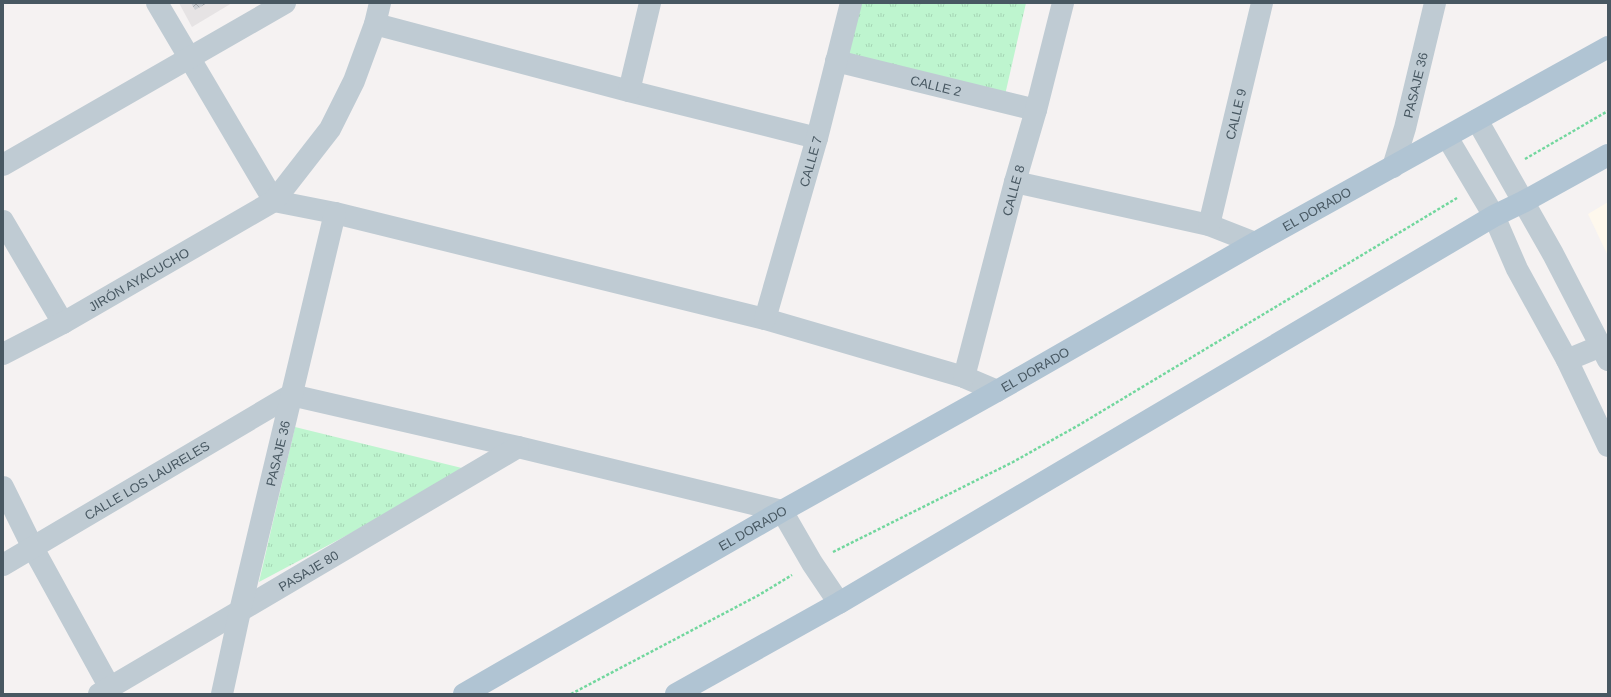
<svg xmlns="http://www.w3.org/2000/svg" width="1611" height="697" viewBox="0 0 1611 697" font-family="Helvetica,sans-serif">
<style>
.commercial{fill:#fef8ed}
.education{fill:#e6e3e4}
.park{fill:url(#park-tufts)}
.building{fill:url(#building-cross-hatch)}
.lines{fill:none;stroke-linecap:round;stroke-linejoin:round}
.path{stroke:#72d79e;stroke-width:2.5;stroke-dasharray:3 2;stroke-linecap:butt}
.minor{stroke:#bfcbd3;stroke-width:22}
.major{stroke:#b0c4d3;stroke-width:22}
.labels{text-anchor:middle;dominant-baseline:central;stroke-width:3;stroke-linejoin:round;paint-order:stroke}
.street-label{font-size:13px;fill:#485862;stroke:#fff}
</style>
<defs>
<pattern id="park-tufts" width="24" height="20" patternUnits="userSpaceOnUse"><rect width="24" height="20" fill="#bef5cf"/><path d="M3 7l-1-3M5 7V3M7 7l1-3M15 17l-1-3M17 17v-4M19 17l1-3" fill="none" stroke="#a5d4b4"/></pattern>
<pattern id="building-cross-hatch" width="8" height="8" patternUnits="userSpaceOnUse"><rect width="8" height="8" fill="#ccd0d5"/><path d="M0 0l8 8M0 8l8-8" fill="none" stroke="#a8acb0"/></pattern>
</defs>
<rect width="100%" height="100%" fill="#f5f2f2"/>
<path class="commercial" d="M1608,202V256L1588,214Z"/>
<path class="education" d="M179,3H232L192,27Z"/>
<g class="park">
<path d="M853,3H1026L1005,95L839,56Z"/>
<path d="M295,427L470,470L259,582Z"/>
</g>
<path class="building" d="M191,3H207L195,10Z"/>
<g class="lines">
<g class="path">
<path d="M1525,159L1608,111"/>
<path d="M833,552L1013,462L1079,425L1457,198"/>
<path d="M571,694L759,595L792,575"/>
</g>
<g class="minor">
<path d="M157,3L274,201L335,213L765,319L964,377L997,391"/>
<path d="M375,24L629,91L817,138"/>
<path id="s1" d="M836,61L1036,110"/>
<path d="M629,91L650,3"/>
<path d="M1477,120L1553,254L1608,360"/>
<path d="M1447,137L1494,216L1517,269L1567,360L1608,446"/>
<path d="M3,165L285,3"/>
<path id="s2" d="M1393,167L1405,128L1435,3"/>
<path d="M1015,182L1209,225L1255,243"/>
<path d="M3,221L63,323"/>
<path id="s3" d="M1209,225L1262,3"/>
<path id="s4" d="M765,319L817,138L851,3"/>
<path id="s5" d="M3,354L63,323L274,201L330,129L354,81L375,24L380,3"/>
<path d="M1567,360L1601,346"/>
<path id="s6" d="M964,377L1015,182L1036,110L1063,3"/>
<path d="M3,487L33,548L110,688"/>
<path id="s7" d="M3,565L291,395L518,447L782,511L812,563L839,603"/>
<path id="s8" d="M99,694L518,447"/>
<path id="s9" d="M222,694L240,611L335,213"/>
</g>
<g class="major">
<path id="s10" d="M464,694L782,511L997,391L1255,243L1608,47"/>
<path d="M676,694L839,603L1494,216L1523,202L1608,155"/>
</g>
</g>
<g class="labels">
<g class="street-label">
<text stroke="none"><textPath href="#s1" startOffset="103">CALLE 2</textPath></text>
<text stroke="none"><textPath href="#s2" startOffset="85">PASAJE 36</textPath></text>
<text stroke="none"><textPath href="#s3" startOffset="114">CALLE 9</textPath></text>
<text stroke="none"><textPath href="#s4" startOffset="164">CALLE 7</textPath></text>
<text stroke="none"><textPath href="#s6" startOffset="193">CALLE 8</textPath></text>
<text stroke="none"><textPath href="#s10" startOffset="981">EL DORADO</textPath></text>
<text stroke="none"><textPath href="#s5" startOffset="155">JIRÓN AYACUCHO</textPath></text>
<text stroke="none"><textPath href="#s10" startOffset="657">EL DORADO</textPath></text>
<text stroke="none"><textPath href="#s9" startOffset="247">PASAJE 36</textPath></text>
<text stroke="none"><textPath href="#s7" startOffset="167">CALLE LOS LAURELES</textPath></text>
<text stroke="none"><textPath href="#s10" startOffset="333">EL DORADO</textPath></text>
<text stroke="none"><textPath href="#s8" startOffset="243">PASAJE 80</textPath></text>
</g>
</g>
<rect width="1611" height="697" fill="none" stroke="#485862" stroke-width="8"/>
</svg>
